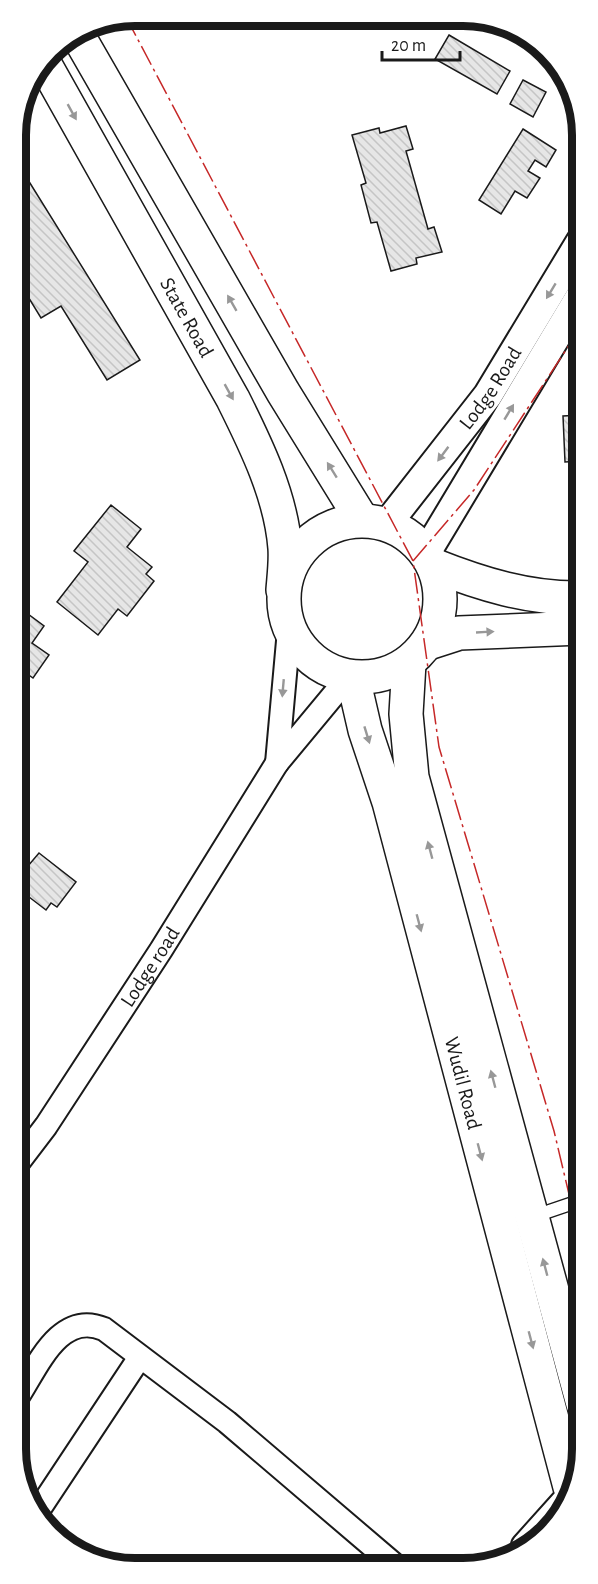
<svg xmlns="http://www.w3.org/2000/svg" width="598" height="1584" viewBox="0 0 598 1584" font-family="'Alegreya Sans',sans-serif">
	<defs>
		<pattern id="building-back-hatch" width="6" height="6" patternUnits="userSpaceOnUse" patternTransform="scale(1.5)"><rect width="6" height="6" fill="#e6e6e6"/><path d="M-1 5l2 2M0 0l6 6M5-1l2 2" fill="none" stroke="#c5c5c5"/></pattern>
	</defs>
	<rect width="100%" height="100%" fill="#fff"/>
	<!-- building -->
	<g fill="url(#building-back-hatch)" stroke="#1a1a1a" stroke-width="1.5">
		<polygon points="449,35 510,71 497,94 435,59"/>
		<polygon points="523,80 546,92 533,117 510,104"/>
		<polygon points="406,126 413,149 406,151 428,229 434,227 442,252 416,258 417,264 391,271 377,222 371,223 361,185 366,183 352,135 379,128 380,133"/>
		<polygon points="523,129 556,150 546,167 535,160 528,171 540,178 527,198 515,191 501,214 479,200"/>
		<polygon points="15,159 140,360 107,380 61,306 41,318 16,277 15,261 28,253 15,232"/>
		<polygon points="581,415 581,461 565,462 563,416"/>
		<polygon points="111,505 141,529 127,547 152,567 146,574 154,581 127,616 118,609 98,635 57,602 88,562 74,551"/>
		<polygon points="20,608 44,626 32,643 49,655 33,678 16,666 16,614"/>
		<polygon points="39,853 76,882 57,907 51,903 46,910 16,887 16,880"/>
	</g>
	<g fill="none" stroke-linecap="round" stroke-linejoin="round">
		<defs>
			<polyline id="service" points="532,1217 582,1200"/>
			<g id="minor">
				<polyline points="277,763 289,630"/>
				<path id="s1" d="M17 1164 46 1126 161 950 277 763 336 692 346 676"/>
				<path d="M17 1398C37 1368 59 1310 104 1329L227 1422 397 1567"/>
				<polyline points="38,1511 140,1357"/>
				<polyline points="523,1545 567,1496"/>
			</g>
			<g id="tertiary">
				<path id="s2" d="M387 524 488 395 581 241"/>
				<polyline points="426,553 581,295"/>
			</g>
			<g id="secondary">
				<path d="M433 565C481 584 529 599 581 598"/>
				<polyline points="428,643 459,633 581,628"/>
			</g>
			<g id="primary">
				<polyline points="76,32 283,392 362,520"/>
				<path id="s3" d="M43 61 233 399C256 445 281 496 285 548 286 562 284 577 283 590"/>
				<circle cx="362" cy="599" r="78"/>
				<polyline points="409,663 406,714 412,777 583,1404"/>
				<path id="s4" d="M353 678 365 730 389 802 570 1487"/>
			</g>
		</defs>
		<!-- service casing -->
		<use href="#service" stroke="#1a1a1a" stroke-width="15"/>
		<!-- minor casing -->
		<use href="#minor" stroke="#1a1a1a" stroke-width="26"/>
		<!-- tertiary casing -->
		<use href="#tertiary" stroke="#1a1a1a" stroke-width="32"/>
		<!-- secondary casing -->
		<use href="#secondary" stroke="#1a1a1a" stroke-width="36"/>
		<!-- primary casing -->
		<use href="#primary" stroke="#1a1a1a" stroke-width="36"/>
		<!-- service -->
		<use href="#service" stroke="#fff" stroke-width="12"/>
		<!-- minor -->
		<use href="#minor" stroke="#fff" stroke-width="22"/>
		<!-- tertiary -->
		<use href="#tertiary" stroke="#fff" stroke-width="28"/>
		<!-- secondary -->
		<use href="#secondary" stroke="#fff" stroke-width="33"/>
		<!-- primary -->
		<use href="#primary" stroke="#fff" stroke-width="33"/>
		<!-- power -->
		<g stroke="#c62828" stroke-width="1.5" stroke-dasharray="21 4.5 3 4.5" stroke-linecap="butt">
			<polyline points="126,17 413,561 439,747 554,1131 582,1249"/>
			<polyline points="413,561 474,490 581,327"/>
		</g>
	</g>
	<!-- one-way arrows -->
	<defs><path id="oneway-solid" d="M-6-.8H1V-3.2L6.5 0L1 3.2V.8H-6Z" transform="scale(1.5)"/></defs>
	<g fill="#989898">
		<use href="#oneway-solid" transform="translate(72 112) rotate(61)"/>
		<use href="#oneway-solid" transform="translate(551 291) rotate(121)"/>
		<use href="#oneway-solid" transform="translate(232 303) rotate(-120)"/>
		<use href="#oneway-solid" transform="translate(229 392) rotate(61)"/>
		<use href="#oneway-solid" transform="translate(509 412) rotate(-59)"/>
		<use href="#oneway-solid" transform="translate(443 454) rotate(127)"/>
		<use href="#oneway-solid" transform="translate(332 470) rotate(-122)"/>
		<use href="#oneway-solid" transform="translate(485 632) rotate(-3)"/>
		<use href="#oneway-solid" transform="translate(283 688) rotate(95)"/>
		<use href="#oneway-solid" transform="translate(367 735) rotate(73)"/>
		<use href="#oneway-solid" transform="translate(430 850) rotate(-105)"/>
		<use href="#oneway-solid" transform="translate(419 923) rotate(75)"/>
		<use href="#oneway-solid" transform="translate(493 1079) rotate(-105)"/>
		<use href="#oneway-solid" transform="translate(480 1152) rotate(75)"/>
		<use href="#oneway-solid" transform="translate(545 1267) rotate(-105)"/>
		<use href="#oneway-solid" transform="translate(531 1340) rotate(75)"/>
	</g>
	<g text-anchor="middle" stroke-width="4.5" stroke-linejoin="round" paint-order="stroke">
		<!-- street labels -->
		<g font-size="21" fill="#1a1a1a" stroke="#fff">
			<text dy="7" stroke="none"><textPath href="#s3" startOffset="294">State Road</textPath></text>
			<text dy="7" stroke="none"><textPath href="#s2" startOffset="171">Lodge Road</textPath></text>
			<text dy="7" stroke="none"><textPath href="#s1" startOffset="238">Lodge road</textPath></text>
			<text dy="7" stroke="none"><textPath href="#s4" startOffset="420">Wudil Road</textPath></text>
		</g>
	</g>
	<!-- crop -->
	<path d="M0 0H598V1584H0ZM135 26H463A109 109 0 0 1 572 135V1449A109 109 0 0 1 463 1558H135A109 109 0 0 1 26 1449V135A109 109 0 0 1 135 26Z" fill="#fff" fill-rule="evenodd"/>
	<path fill="none" stroke="#1a1a1a" stroke-width="8" d="M135 26H463A109 109 0 0 1 572 135V1449A109 109 0 0 1 463 1558H135A109 109 0 0 1 26 1449V135A109 109 0 0 1 135 26Z"/>
	<!-- scale -->
	<path d="M382 51v9h78v-9" fill="none" stroke="#1a1a1a" stroke-width="3"/>
	<text x="391" y="51" font-size="18" fill="#1a1a1a" stroke="#ffffff" stroke-width="4.5" paint-order="stroke">20 m</text>
</svg>
